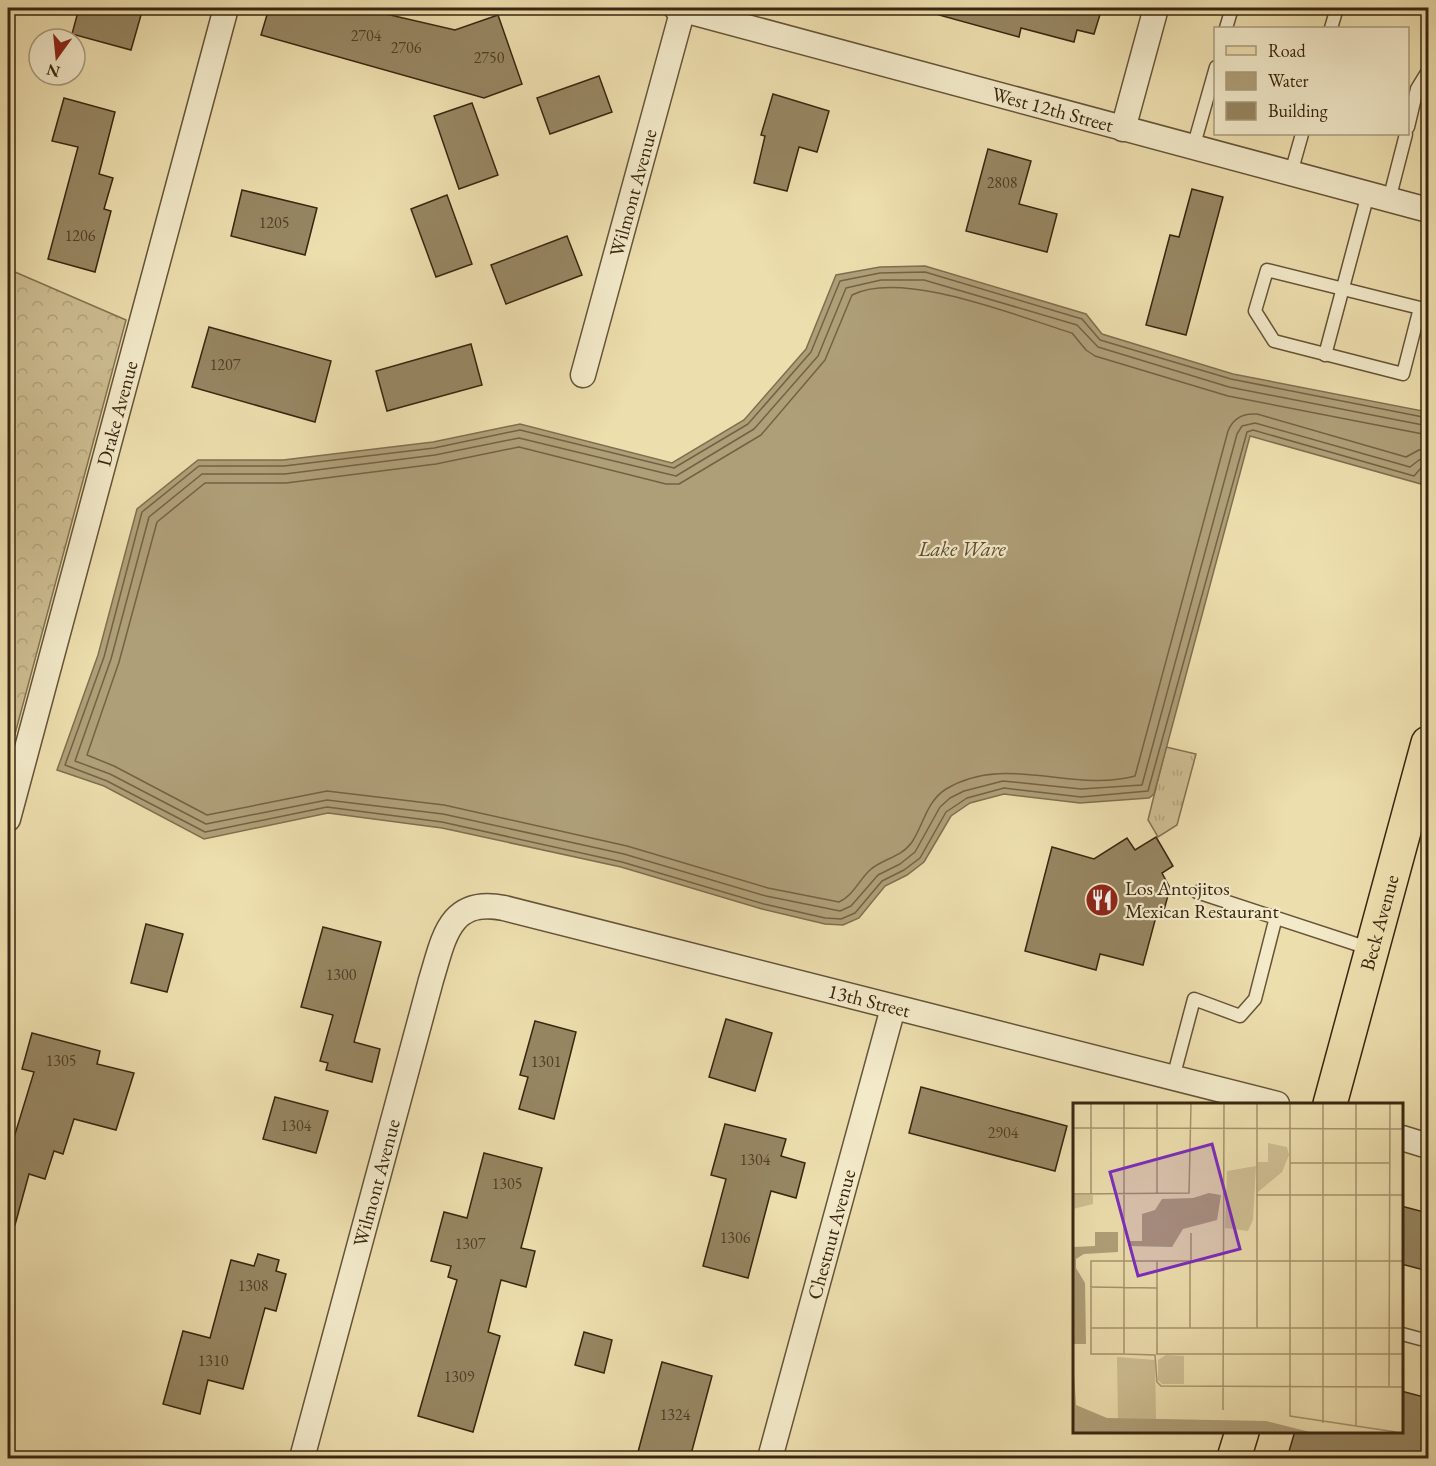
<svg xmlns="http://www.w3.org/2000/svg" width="1436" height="1466" viewBox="0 0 1436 1466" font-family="'EB Garamond',serif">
	<defs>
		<pattern id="grass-tufts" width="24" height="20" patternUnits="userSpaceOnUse" patternTransform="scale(1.5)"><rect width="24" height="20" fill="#cebf93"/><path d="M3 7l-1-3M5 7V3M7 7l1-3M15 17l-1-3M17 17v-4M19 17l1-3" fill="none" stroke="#b2a47e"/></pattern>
		<pattern id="forest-crowns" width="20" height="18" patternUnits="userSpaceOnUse" patternTransform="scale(1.5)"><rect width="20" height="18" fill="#cebf93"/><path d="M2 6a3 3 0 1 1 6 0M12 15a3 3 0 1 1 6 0" fill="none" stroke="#b2a47e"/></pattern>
	</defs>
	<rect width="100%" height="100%" fill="#eddeae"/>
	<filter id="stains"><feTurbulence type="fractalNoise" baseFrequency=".00333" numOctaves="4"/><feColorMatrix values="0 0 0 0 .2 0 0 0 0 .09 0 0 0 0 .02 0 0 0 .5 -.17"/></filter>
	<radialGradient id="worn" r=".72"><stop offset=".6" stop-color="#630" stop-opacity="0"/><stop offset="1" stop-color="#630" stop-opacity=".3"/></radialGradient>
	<!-- grass -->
	<polygon fill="url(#grass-tufts)" stroke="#837251" stroke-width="1.5" points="1166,747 1196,754 1177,825 1158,837 1148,820"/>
	<!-- forest -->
	<polygon fill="url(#forest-crowns)" stroke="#837251" stroke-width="1.5" points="8,269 126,320 8,760"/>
	<!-- water -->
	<polygon fill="#af9f78" stroke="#7f6f4e" stroke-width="1.5" points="925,266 1086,314 1102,334 1233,374 1428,412 1428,472 1425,472 1421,484 1250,436 1154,794 1149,798 1080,803 1004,794 970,803 951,816 924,862 907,875 885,886 859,918 843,925 825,924 762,909 621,867 442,828 328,813 204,839 104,786 57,770 98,655 137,509 198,460 283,460 433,442 520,424 672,463 744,420 806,349 836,275 880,267"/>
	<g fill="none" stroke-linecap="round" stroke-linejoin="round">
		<!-- shore -->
		<g stroke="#746244" stroke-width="1.5">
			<polyline points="1428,418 1231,379 1100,340 1082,319 925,272 880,273 840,281 811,352 748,424 674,468 520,430 434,448 284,466 199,466 142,512 104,657 65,765 107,781 205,832 327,807 442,822 622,862 764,904 825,918 841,919 855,913 882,881 904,870 920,858 946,812 967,798 1004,788 1081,797 1148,791 1247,432 1253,430 1414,476 1422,467 1428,466"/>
			<polyline points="1428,426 1229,387 1098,347 1077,325 924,280 881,280 846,288 818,356 754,429 676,476 519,438 435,455 285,474 202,474 149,517 111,659 75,761 110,774 206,824 327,800 443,814 624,854 766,896 840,911 851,906 878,875 900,864 915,852 940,807 950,798 964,791 1003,781 1081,789 1142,785 1237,434 1242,426 1255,423 1410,467 1419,460 1428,458"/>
			<path d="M1428 435 1228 396 1095 356 1086 350 1072 333C1019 317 902 269 852 295L825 360 761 435 679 484H666L519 447 436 464 286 483H205L157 522 119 662 87 755 114 766 207 815 327 791 444 805 627 846 768 888 839 902C853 896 859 880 870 870 882 859 902 857 912 842 924 824 926 802 946 789 1005 753 1072 793 1135 776L1228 431C1233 418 1243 413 1257 414L1406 457 1419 450 1428 449"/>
		</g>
	</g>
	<!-- building -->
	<g fill="#968662" stroke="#38260f" stroke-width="1.5">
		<polygon points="79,8 143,8 131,50 72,34"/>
		<polygon points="269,8 360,8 455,30 498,15 522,84 484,98 261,35"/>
		<polygon points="940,8 1102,8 1094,34 1077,30 1074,42 1021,28 1019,37 939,15"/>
		<polygon points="599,76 612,112 550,134 537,98"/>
		<polygon points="773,94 829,111 817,152 799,147 787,191 754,183 765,136 761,135"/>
		<polygon points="64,98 115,112 99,174 113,178 104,209 111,211 95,272 48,259 78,147 52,141"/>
		<polygon points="472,103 498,175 459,189 434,116"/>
		<polygon points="988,149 1031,161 1019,204 1057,214 1047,252 966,231"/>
		<polygon points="1192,189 1223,197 1186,335 1146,325 1170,235 1179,237"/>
		<polygon points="242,190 317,208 305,255 231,236"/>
		<polygon points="447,195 472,264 436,277 411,209"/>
		<polygon points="567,236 582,275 506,304 491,265"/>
		<polygon points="209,327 331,361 315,422 192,387"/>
		<polygon points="471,344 482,385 387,411 376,371"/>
		<polygon points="1156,837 1173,866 1162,873 1170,888 1163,914 1157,913 1143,965 1100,954 1096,970 1025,951 1052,847 1094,859 1127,838 1135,850"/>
		<polygon points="146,924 183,934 167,992 131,983"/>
		<polygon points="323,927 381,942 354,1042 380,1049 372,1082 326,1070 328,1063 320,1061 333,1015 301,1007"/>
		<polygon points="726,1019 772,1033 755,1091 709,1077"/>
		<polygon points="535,1021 576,1032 554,1119 519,1109 528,1077 520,1075"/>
		<polygon points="32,1033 100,1051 97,1064 134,1073 116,1130 74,1119 63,1154 54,1151 45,1179 29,1174 15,1225 8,1224 8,1157 34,1072 22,1069"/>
		<polygon points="921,1087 1067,1126 1055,1171 909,1133"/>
		<polygon points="275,1097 328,1111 316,1153 263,1139"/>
		<polygon points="725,1124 786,1139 781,1156 805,1163 796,1198 771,1191 748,1278 703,1266 726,1179 711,1175"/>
		<polygon points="484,1153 542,1168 521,1248 535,1251 526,1287 501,1280 488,1332 500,1336 473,1432 418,1416 457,1280 448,1277 451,1266 431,1261 444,1212 467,1218"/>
		<polygon points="1401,1206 1428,1213 1428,1271 1401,1264"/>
		<polygon points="258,1254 279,1260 276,1271 286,1274 276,1311 265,1308 243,1389 208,1380 200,1414 163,1404 183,1331 210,1338 231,1260 254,1266"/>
		<polygon points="584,1332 612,1340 604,1373 575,1365"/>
		<polygon points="662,1362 712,1376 690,1458 663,1458 638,1452"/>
		<polygon points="1401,1391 1428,1398 1428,1458 1287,1458 1295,1431 1401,1431"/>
	</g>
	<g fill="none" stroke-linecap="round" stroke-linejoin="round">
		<defs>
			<g id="lane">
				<polyline points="1226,28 1232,8"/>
				<polyline points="1331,28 1337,8"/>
				<polyline points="1408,127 1417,89 1428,71"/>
				<polyline points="1193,148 1216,67"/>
				<polyline points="1291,173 1302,134"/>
				<polyline points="1389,200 1406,134"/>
				<polygon points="1267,270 1420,308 1403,374 1274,341 1255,311"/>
				<polyline points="1325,355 1368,194"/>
				<polyline points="1197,892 1371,949"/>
				<polyline points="1173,1078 1194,999 1240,1016 1255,999 1276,917"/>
				<polyline points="1402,1334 1428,1341"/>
			</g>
			<g id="street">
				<path id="s1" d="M676 8 1428 210"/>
				<polyline points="1123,129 1156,8"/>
				<path id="s2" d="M583 375 683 9"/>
				<path id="s3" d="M8 819 226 8"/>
				<polyline points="1402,1138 1428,1146"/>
				<path id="s4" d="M302 1458 431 980C444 938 449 897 504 908L1277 1104"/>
				<path id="s5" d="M770 1458 893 1008"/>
			</g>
			<g id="primary">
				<path id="s6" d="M1330 1104 1428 743"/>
				<polyline points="1234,1458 1242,1432"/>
			</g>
		</defs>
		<!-- lane casing -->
		<use href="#lane" stroke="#655437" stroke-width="15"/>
		<!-- street casing -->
		<use href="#street" stroke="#655437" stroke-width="27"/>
		<!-- primary casing -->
		<use href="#primary" stroke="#38260f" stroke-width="36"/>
		<!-- lane -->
		<use href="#lane" stroke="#f3eaca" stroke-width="12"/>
		<!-- street -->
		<use href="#street" stroke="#f3eaca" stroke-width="24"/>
		<!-- primary -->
		<use href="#primary" stroke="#eddeae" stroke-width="33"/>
	</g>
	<!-- icons -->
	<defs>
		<symbol id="restaurant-disc" viewBox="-11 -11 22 22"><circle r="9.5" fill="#8f2418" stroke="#f3eaca"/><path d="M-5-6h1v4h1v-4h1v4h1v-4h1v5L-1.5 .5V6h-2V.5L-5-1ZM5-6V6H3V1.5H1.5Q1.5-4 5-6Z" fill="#fff"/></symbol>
	</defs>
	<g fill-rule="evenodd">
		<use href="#restaurant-disc" x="1083" y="881" width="38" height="38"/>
	</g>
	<g text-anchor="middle" stroke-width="4.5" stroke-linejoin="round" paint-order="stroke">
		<!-- number labels -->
		<g font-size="16" fill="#503e24">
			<text x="366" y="41">2704</text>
			<text x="406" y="53">2706</text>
			<text x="489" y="63">2750</text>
			<text x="1002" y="188">2808</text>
			<text x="274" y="228">1205</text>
			<text x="80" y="241">1206</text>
			<text x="225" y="370">1207</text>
			<text x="341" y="980">1300</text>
			<text x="61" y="1066">1305</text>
			<text x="546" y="1067">1301</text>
			<text x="296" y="1131">1304</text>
			<text x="1003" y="1138">2904</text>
			<text x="755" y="1165">1304</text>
			<text x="507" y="1189">1305</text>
			<text x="735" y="1243">1306</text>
			<text x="470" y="1249">1307</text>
			<text x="253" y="1291">1308</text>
			<text x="213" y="1366">1310</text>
			<text x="459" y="1382">1309</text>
			<text x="675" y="1420">1324</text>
		</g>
		<!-- street labels -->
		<g font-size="20" fill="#38260f" stroke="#f3eaca">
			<text dy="7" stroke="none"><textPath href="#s1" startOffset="390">West 12th Street</textPath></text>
			<text dy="7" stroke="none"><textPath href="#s2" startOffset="189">Wilmont Avenue</textPath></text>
			<text dy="7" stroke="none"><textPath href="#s3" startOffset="420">Drake Avenue</textPath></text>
			<text dy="7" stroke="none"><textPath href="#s6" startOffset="188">Beck Avenue</textPath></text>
			<text dy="7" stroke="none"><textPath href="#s4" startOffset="990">13th Street</textPath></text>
			<text dy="7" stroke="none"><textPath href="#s4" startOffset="285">Wilmont Avenue</textPath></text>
			<text dy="7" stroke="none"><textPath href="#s5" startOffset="232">Chestnut Avenue</textPath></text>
		</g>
		<!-- poi labels -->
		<g font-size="20" fill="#38260f" stroke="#f3eaca" text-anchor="start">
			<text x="1125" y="895">Los Antojitos<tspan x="1125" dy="23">Mexican Restaurant</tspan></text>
		</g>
		<!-- water labels -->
		<g font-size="21" font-style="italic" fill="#5c4a2e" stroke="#f3eaca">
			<text x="962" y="556">Lake Ware</text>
		</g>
	</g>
	<!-- overview -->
	<g transform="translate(1073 1103)">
		<rect width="330" height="330" fill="#eddeae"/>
		<path d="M93 252 111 253V281H89L85 277V257ZM44 254 82 257 83 316H45Z" fill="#cebf93"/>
		<path d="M195 40 214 44 216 52 209 69 185 89V59H195ZM183 63 180 117 175 128 152 125 154 68ZM0 92H20V101L0 106Z" fill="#cebf93"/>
		<path d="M136 90 148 92 144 117 110 126 99 144 55 143 56 138H69V111L82 107 89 96 120 95ZM22 129H45V149L11 151 3 156V165L12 180 13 241H0V144L22 143ZM0 254 3 302 34 315 193 318 237 329H0Z" fill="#af9f78"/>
		<path fill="none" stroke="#a5946e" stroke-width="1.5" d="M51 1V251L82 252 84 279 88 283 330 284M217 1V313L323 329M250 1V320M0 25 330 26M217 60H316M0 91 116 90 118 1M18 91V1M84 91V1M183 92H330M118 158V130M17 184 84 185M18 225H51M51 225H330M117 225V158M184 225V1M51 251H18V158H330M83 251H330M84 251V158M316 283 317 1M150 307 151 1M283 323V1"/>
		<path fill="#7b2cbf" fill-opacity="0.15" stroke="#7b2cbf" stroke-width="3" d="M139 41 167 146 65 173 37 69Z"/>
		<rect width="330" height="330" fill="none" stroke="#38260f" stroke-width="3"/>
	</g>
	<!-- margin -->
	<rect width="1436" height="1466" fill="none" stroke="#eddeae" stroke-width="30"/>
	<rect x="9" y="9" width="1418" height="1448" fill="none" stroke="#38260f" stroke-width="3"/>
	<rect x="15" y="15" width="1406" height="1436" fill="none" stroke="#38260f" stroke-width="1.5"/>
	<!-- legend -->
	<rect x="1214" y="27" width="195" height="108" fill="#f3eaca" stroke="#a89c7f" stroke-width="1.5"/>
	<rect x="1226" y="46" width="30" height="9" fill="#eddeae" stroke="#a89c7f" stroke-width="1.5"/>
	<text x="1268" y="57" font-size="18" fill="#38260f">Road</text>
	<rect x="1226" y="72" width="30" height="18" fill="#af9f78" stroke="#a89c7f" stroke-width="1.5"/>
	<text x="1268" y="87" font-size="18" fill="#38260f">Water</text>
	<rect x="1226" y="102" width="30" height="18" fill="#968662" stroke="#a89c7f" stroke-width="1.5"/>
	<text x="1268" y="117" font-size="18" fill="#38260f">Building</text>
	<!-- north arrow -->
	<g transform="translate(57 57) rotate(195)"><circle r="28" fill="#f3eaca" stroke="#a89c7f" stroke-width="1.5"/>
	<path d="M0-4.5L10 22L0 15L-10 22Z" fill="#8f2418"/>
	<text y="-9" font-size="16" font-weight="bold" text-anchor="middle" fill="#38260f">N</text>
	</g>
	<rect width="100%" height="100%" filter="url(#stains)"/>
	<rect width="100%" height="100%" fill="url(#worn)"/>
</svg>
